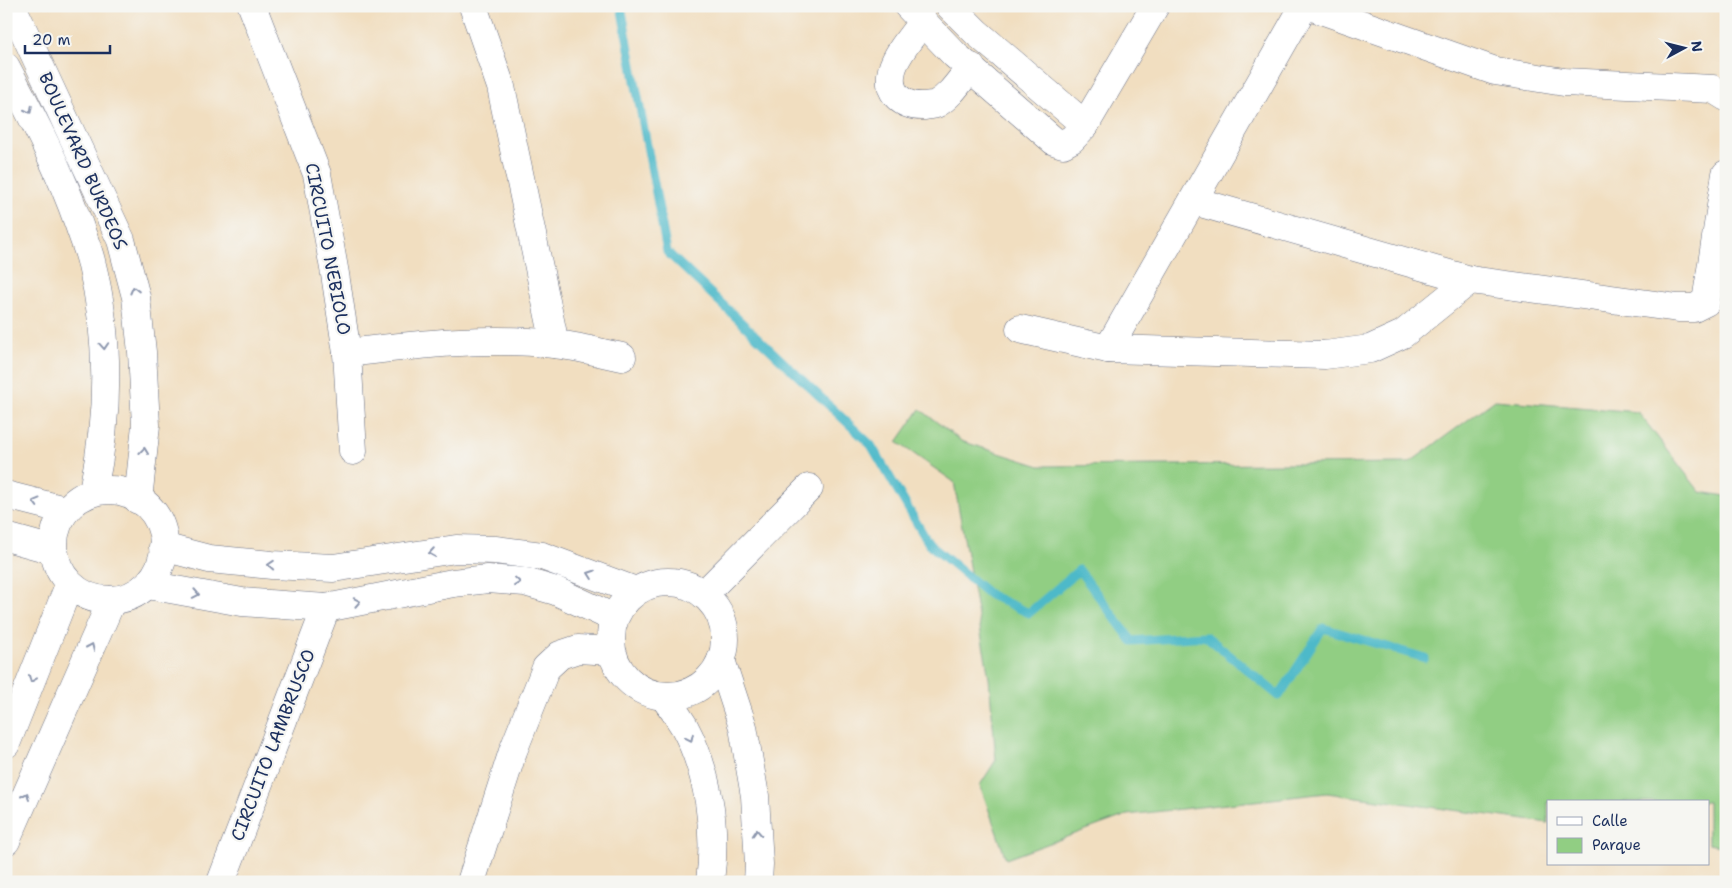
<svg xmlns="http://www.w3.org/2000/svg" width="1732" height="888" viewBox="0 0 1732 888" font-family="'Shantell Sans',sans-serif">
	<rect width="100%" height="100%" fill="#f6f6f2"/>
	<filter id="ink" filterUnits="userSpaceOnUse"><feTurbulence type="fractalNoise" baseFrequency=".02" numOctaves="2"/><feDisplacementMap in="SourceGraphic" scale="10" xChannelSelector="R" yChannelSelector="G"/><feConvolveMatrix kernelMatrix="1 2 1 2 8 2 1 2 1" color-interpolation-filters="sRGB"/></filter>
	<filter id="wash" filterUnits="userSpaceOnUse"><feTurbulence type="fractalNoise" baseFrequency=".0096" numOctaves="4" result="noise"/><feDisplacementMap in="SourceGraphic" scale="20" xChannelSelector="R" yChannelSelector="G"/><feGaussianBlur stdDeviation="1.12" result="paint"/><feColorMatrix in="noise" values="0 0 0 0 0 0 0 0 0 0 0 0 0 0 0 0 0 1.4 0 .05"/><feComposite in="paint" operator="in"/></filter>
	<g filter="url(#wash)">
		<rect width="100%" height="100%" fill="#f1dec0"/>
		<!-- green -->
		<polygon fill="#91ce83" stroke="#567e70" points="1495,400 1638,412 1700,492 1726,496 1726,847 1708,844 1708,802 1548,802 1548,823 1327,793 1127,815 1006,859 980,785 996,760 989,678 954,482 897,442 920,409 961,441 1040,466 1409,463"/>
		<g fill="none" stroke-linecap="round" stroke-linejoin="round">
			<!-- stream -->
			<polyline stroke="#4db9c9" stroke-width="9" points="621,6 667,252 871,445 929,544 990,595 1029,613 1079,570 1132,641 1206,636 1279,696 1323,628 1425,658"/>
		</g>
	</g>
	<g filter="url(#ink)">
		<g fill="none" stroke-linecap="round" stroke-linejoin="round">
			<defs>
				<g id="minor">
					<polyline points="12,6 121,240 136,297 142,352 146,425 138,500"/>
					<polyline points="252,6 317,174 335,274 347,353 353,451"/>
					<polyline points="473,6 501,87 555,344"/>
					<polyline points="908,6 955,55 1054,141 1063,144 1072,139 1085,125 1155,6"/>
					<polyline points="950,6 976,32 1085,125"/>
					<polyline points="1310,6 1495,71 1564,82 1713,89 1726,97"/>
					<path d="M923 21C913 35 896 54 892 70 886 94 903 107 925 106 929 105 933 105 936 104 951 96 960 80 971 67"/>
					<path d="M6 67C33 118 60 170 79 225 83 237 88 249 91 261 110 336 109 415 93 491"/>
					<polyline points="1194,201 1470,280 1678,308 1694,308 1706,302 1726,174"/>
					<polyline points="1020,329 1108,349 1325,355 1370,349 1403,334 1470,280"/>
					<polyline points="1108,349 1304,6"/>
					<path d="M347 353C415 345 486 336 554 344 577 346 600 353 622 357"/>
					<circle cx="109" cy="545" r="55"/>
					<polyline points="6,495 65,510"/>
					<polyline points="6,537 53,550"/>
					<polyline points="163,547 209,559 272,565 333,568 456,549 495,550 542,556 636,591"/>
					<circle cx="668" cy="639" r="57"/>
					<polyline points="148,585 242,602 326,608 453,583 488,579 525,582 556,591 614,618"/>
					<polyline points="704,594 809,488"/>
					<polyline points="721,660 743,727 755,796 759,864 758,882"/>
					<path d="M664 697C671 706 678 716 684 726 709 773 717 829 710 882"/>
					<polyline points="6,744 69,585"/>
					<polyline points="6,841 112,600"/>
					<polyline points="221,882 326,608"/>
					<polyline points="471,882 513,751 546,668 560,655 578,649 611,651"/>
				</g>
			</defs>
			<!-- minor casing -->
			<use href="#minor" stroke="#666c80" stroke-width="29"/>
			<!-- minor -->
			<use href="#minor" stroke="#fff" stroke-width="28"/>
		</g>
		<!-- one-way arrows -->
		<defs><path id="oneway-chevron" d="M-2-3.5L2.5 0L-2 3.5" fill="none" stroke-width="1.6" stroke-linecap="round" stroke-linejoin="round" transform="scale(1.25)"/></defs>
		<g stroke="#8d97ae">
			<use href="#oneway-chevron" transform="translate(29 110) rotate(63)"/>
			<use href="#oneway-chevron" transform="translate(134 290) rotate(-104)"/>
			<use href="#oneway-chevron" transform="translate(104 346) rotate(86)"/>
			<use href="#oneway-chevron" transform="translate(144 451) rotate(-84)"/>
			<use href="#oneway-chevron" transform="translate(36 502) rotate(-165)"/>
			<use href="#oneway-chevron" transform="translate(432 553) rotate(171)"/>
			<use href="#oneway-chevron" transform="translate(271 565) rotate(-176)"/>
			<use href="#oneway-chevron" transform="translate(591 574) rotate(-160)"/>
			<use href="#oneway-chevron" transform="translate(517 582) rotate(6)"/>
			<use href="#oneway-chevron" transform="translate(196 594) rotate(11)"/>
			<use href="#oneway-chevron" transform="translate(357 602) rotate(-11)"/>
			<use href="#oneway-chevron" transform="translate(91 647) rotate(-66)"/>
			<use href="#oneway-chevron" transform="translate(32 679) rotate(112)"/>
			<use href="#oneway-chevron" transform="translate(690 738) rotate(65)"/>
			<use href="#oneway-chevron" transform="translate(26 796) rotate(-66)"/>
			<use href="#oneway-chevron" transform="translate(757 833) rotate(-93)"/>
		</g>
	</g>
	<g text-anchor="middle" stroke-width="4.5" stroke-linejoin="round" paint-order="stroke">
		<!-- street labels -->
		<g font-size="18" fill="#1b2f5e" stroke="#f6f6f2">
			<text transform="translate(83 161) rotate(66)" y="6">BOULEVARD BURDEOS</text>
			<text transform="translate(328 249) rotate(79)" y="6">CIRCUITO NEBIOLO</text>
			<text transform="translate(273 745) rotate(-69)" y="6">CIRCUITO LAMBRUSCO</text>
		</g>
	</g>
	<!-- margin -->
	<rect width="1732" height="888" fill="none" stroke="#f6f6f2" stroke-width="25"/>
	<!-- legend -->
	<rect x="1547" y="800" width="162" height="65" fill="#f6f6f2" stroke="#9ea6b7"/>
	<rect x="1557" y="817" width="25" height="8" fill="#ffffff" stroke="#9ea6b7"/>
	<text x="1592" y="826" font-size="15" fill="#1b2f5e">Calle</text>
	<rect x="1557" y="838" width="25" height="15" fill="#91ce83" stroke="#9ea6b7"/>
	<text x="1592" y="850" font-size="15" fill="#1b2f5e">Parque</text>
	<!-- north arrow -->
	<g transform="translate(1684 48) rotate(83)" stroke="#f6f6f2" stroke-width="4" paint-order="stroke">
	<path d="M0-4L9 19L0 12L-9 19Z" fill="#1b2f5e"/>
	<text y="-8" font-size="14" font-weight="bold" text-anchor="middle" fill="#1b2f5e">N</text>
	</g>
	<!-- scale -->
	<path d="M25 45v8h85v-8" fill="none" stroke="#1b2f5e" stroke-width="2.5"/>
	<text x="32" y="45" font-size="15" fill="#1b2f5e" stroke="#f6f6f2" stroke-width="4" paint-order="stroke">20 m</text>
</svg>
